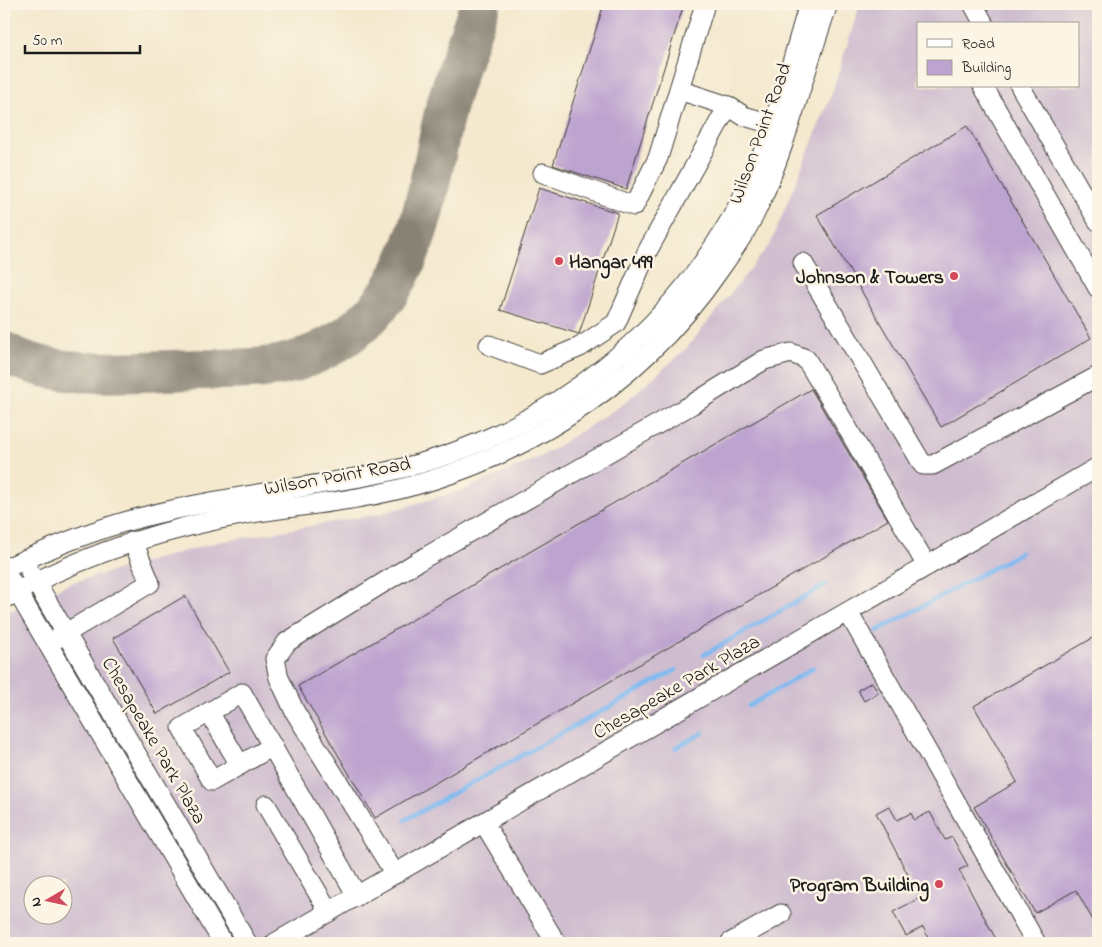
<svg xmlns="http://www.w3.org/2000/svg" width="1102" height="947" viewBox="0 0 1102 947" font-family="'Indie Flower',sans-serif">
	<rect width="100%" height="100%" fill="#fcf5e5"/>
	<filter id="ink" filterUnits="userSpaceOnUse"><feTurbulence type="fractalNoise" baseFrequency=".02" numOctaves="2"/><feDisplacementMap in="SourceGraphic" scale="10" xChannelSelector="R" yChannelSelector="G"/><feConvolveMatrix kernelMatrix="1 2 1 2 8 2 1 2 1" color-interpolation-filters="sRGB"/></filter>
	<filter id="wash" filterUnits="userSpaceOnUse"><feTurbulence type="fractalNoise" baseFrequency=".0096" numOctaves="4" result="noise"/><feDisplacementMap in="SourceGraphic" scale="20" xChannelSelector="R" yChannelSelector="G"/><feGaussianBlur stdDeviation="1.12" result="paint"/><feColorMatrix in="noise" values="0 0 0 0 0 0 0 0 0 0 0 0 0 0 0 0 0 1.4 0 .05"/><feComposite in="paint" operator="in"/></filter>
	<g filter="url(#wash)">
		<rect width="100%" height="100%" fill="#f4e8cd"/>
		<!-- industrial -->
		<path fill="#cfbdcf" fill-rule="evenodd" d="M860 4H1098V943H4V614L70 583 218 542 379 514 464 490 542 456 622 405 686 349 771 243 832 93ZM918 24H1078V86H918ZM32 884H62V914H32Z"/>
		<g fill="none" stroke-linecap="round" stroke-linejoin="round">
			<!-- stream -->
			<g stroke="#7ebaf1" stroke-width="4.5">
				<polyline points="877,631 1020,553"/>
				<polyline points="704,655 825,585"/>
				<polyline points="749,706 813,668"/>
				<polyline points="675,748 703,733"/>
				<polyline points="405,820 676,670"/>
			</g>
			<!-- taxiway -->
			<path stroke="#888274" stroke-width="41" d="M4 352C57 381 124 371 182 370 221 368 265 373 302 359 415 317 421 217 444 115 453 78 468 41 480 4"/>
		</g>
		<g id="blocks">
			<!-- building -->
			<g fill="#bda3cf">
				<polygon points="604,4 684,4 626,189 553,165"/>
				<polygon points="967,126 1091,338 941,427 817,215"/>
				<polygon points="539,188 618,213 579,334 500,310"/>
				<polygon points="811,389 888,520 375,818 298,686"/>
				<polygon points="185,596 229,672 157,714 113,638"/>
				<polygon points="1098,635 1098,929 1076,890 1035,913 974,807 1017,782 974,706"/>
				<polygon points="872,682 878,693 864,701 858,690"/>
				<polygon points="889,806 897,820 911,813 914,820 930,812 945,840 952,837 968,866 959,870 998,943 931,943 923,927 906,936 893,912 920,898 876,813"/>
			</g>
		</g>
	</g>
	<g filter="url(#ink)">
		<use href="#blocks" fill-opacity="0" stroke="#3c3b37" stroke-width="1"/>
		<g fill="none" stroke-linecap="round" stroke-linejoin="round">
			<defs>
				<g id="minor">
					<polyline points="973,4 984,24"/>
					<polyline points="983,86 1098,288"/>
					<polyline points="1020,86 1098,221"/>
					<polyline points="679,90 728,106 744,116 785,128"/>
					<polyline points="543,173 634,206 658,158 705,4"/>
					<polyline points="803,263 923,465 933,465 1098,376"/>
					<polyline points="489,345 540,364 580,347 616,323 648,250 728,106"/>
					<path d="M4 569C48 549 92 530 139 518 215 498 293 490 371 475 544 443 691 324 759 162 780 111 793 57 809 4"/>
					<polyline points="30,572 247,943"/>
					<polyline points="11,581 223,943"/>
					<path d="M4 599C71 560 145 535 220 519 265 509 312 506 357 498 504 473 636 392 720 269 734 249 748 229 758 207 788 142 804 72 828 4"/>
					<polyline points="848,612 1036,943"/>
					<polyline points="56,639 150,583 133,541"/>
					<polyline points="209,712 240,765"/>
					<polyline points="273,746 212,781 182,728 242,693 357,896"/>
					<polyline points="266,805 329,912"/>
					<polyline points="484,823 556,943"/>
					<polyline points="395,874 295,712 279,678 275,659 287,642 417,562 691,405 764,360 791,353 806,359 841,417 927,566"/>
					<polyline points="275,943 1098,467"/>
					<polyline points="730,943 781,914"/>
				</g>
			</defs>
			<!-- minor casing -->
			<use href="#minor" stroke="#3c3b37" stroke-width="21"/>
			<!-- minor -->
			<use href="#minor" stroke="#fff" stroke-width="19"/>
		</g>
	</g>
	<!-- markers -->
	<g fill="#d1495b" stroke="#fcf5e5" stroke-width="2">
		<circle cx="559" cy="261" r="5"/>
		<circle cx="954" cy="276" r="5"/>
		<circle cx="939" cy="884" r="5"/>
	</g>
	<g text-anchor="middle" stroke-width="5" stroke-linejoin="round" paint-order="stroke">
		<!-- street labels -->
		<g font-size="20" fill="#1c1c1c" stroke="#fcf5e5">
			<text transform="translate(759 133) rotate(-70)" y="7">Wilson Point Road</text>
			<text transform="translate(337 475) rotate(-10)" y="7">Wilson Point Road</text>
			<text transform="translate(676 686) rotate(-30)" y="7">Chesapeake Park Plaza</text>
			<text transform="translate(155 740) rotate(60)" y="7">Chesapeake Park Plaza</text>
		</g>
		<!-- poi labels -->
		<g font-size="20" font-weight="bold" fill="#1c1c1c" stroke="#fcf5e5" text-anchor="end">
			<text x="569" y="268" text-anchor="start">Hangar 499</text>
			<text x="944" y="283">Johnson &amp; Towers</text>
			<text x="929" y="891">Program Building</text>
		</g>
	</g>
	<!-- margin -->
	<rect width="1102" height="947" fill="none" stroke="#fcf5e5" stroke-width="20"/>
	<!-- legend -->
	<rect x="917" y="22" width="162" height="65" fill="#fcf5e5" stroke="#a29e95"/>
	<rect x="927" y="39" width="25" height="8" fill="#ffffff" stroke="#a29e95"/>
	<text x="962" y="48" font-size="15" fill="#1c1c1c">Road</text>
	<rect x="927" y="60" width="25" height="15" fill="#bda3cf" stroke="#a29e95"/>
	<text x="962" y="72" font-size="15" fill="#1c1c1c">Building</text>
	<!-- north arrow -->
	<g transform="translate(48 900) rotate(261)"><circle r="24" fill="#fcf5e5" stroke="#a29e95"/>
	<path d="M0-4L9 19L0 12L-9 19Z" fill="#d1495b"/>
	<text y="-8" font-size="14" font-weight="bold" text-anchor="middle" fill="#1c1c1c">N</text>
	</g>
	<!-- scale -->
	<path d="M25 45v8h115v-8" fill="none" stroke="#1c1c1c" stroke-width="2.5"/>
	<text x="32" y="45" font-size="15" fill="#1c1c1c" stroke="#fcf5e5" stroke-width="4" paint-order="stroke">50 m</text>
</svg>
